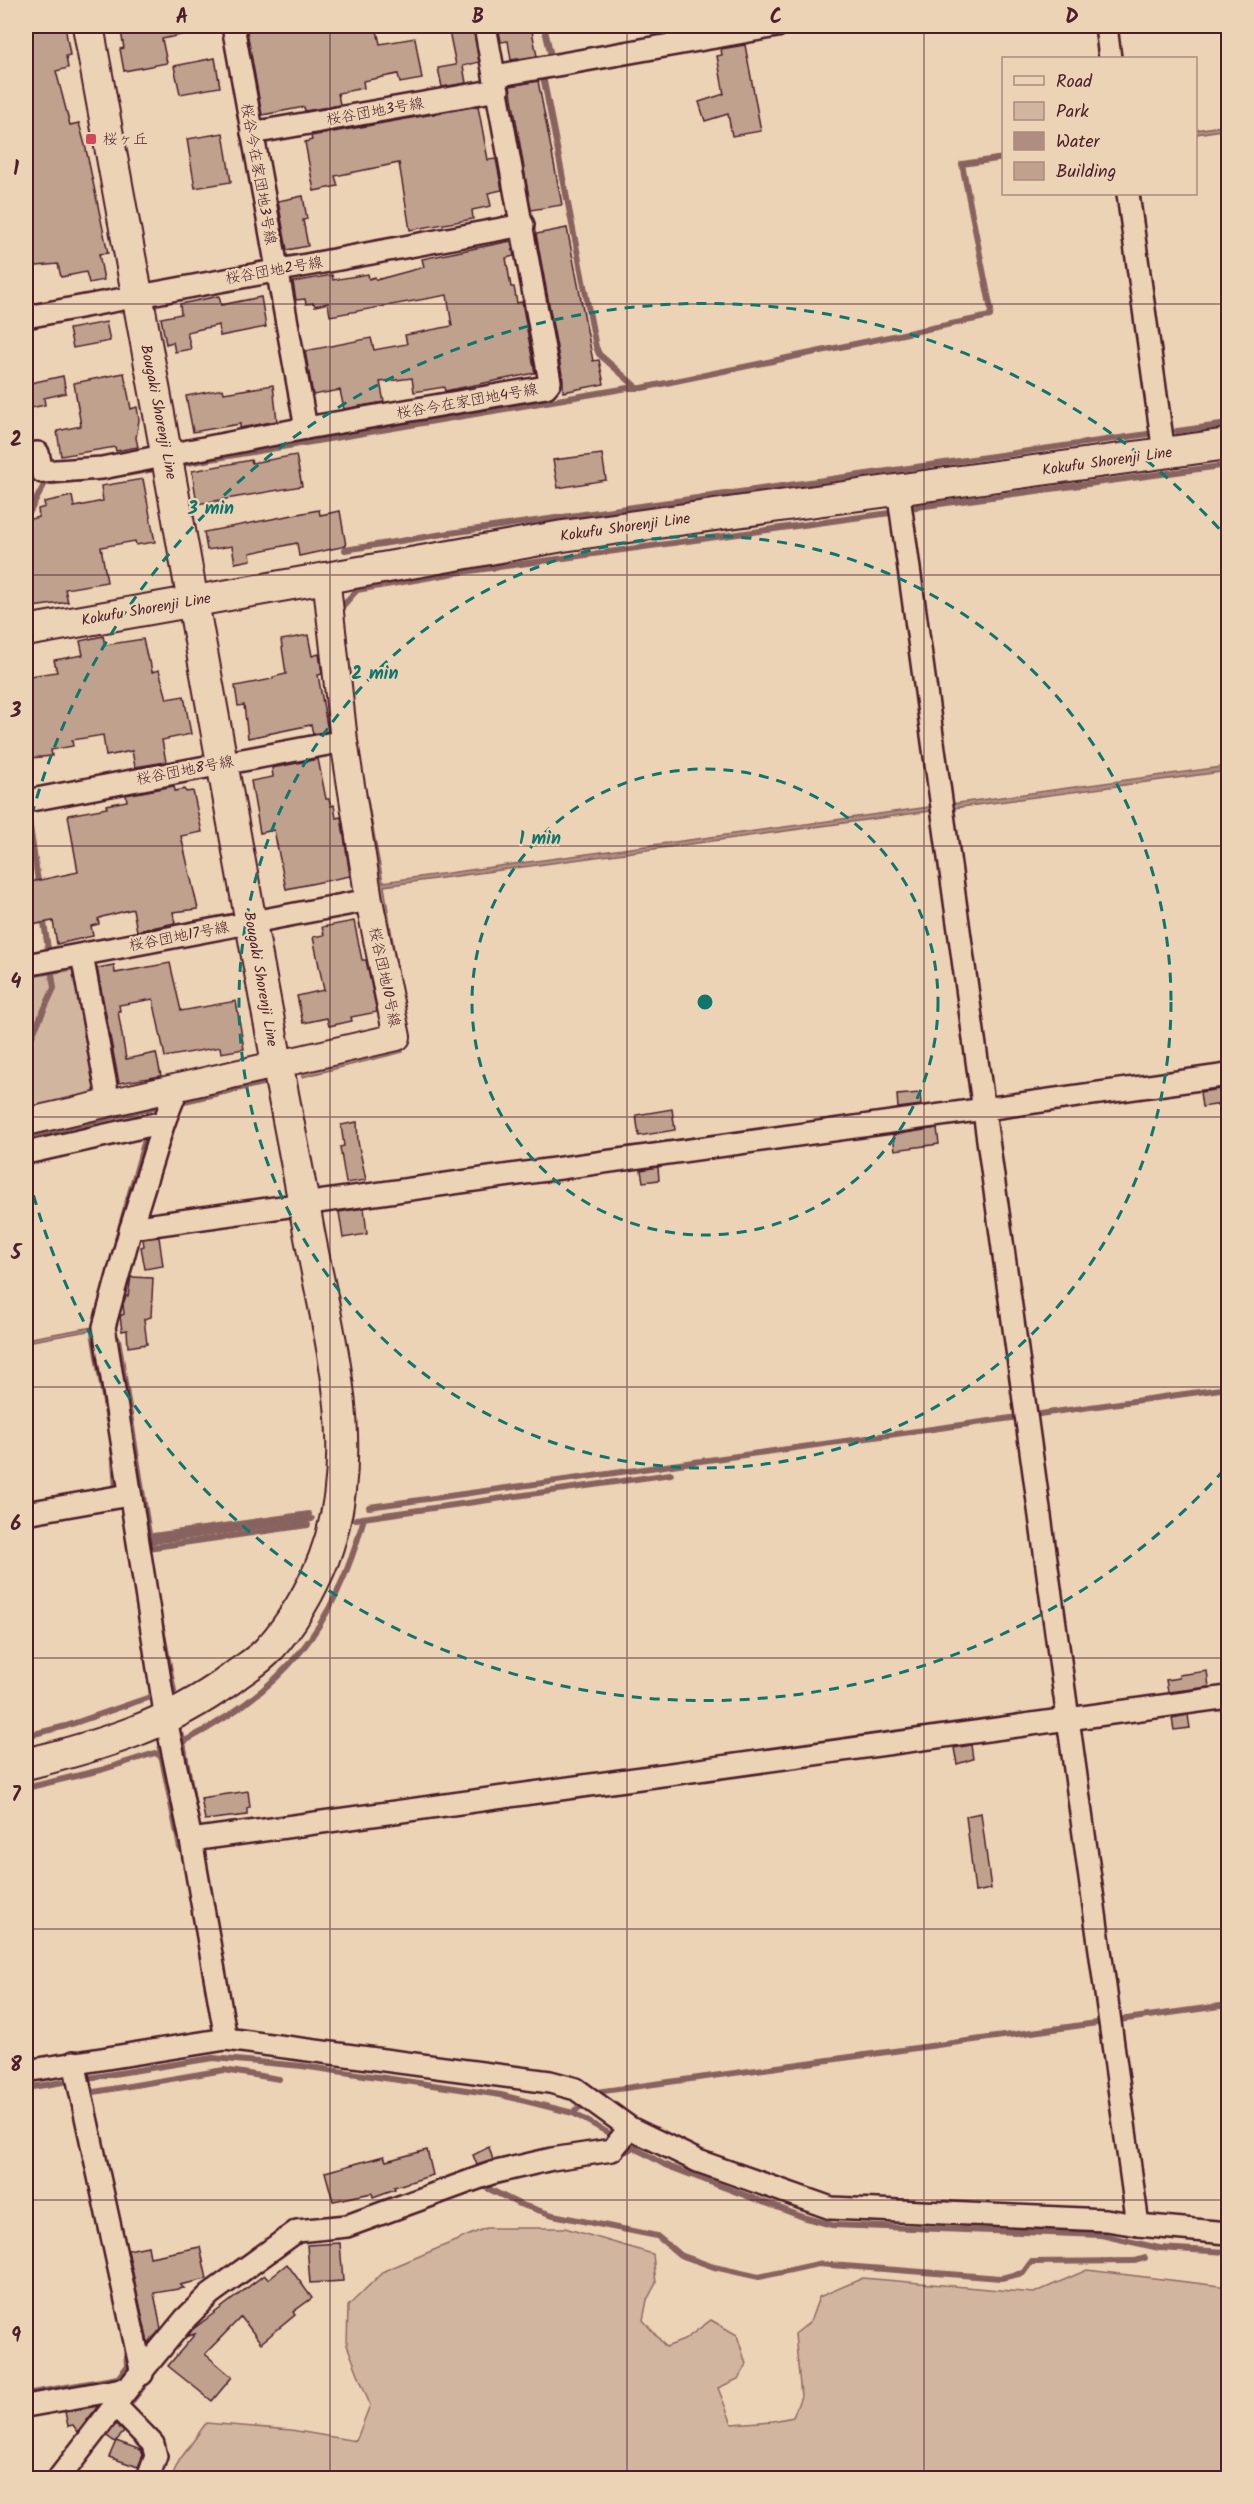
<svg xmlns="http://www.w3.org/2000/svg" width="1254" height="2504" viewBox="0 0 1254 2504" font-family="Kalam,'Klee One',sans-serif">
	<rect width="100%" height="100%" fill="#edd3b5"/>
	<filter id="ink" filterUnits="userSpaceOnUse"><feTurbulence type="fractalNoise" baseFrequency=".0167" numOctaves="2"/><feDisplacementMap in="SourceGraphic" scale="12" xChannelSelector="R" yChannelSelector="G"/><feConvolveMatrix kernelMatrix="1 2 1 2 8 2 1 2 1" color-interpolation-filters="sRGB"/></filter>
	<g filter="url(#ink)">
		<!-- green -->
		<g fill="#d2b59f" stroke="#8e6a65" stroke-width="1.5">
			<polygon points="78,969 101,1095 26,1113 26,978"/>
			<polygon points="486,2228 565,2228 653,2254 656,2283 647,2300 643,2320 666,2347 684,2340 711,2320 737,2335 746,2364 738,2379 718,2388 732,2424 773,2421 793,2417 801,2396 795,2334 810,2322 819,2297 863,2278 1034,2293 1087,2270 1228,2287 1228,2478 171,2478 179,2461 206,2423 291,2430 356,2441 370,2405 347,2345 348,2306 384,2271"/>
		</g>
		<!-- water -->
		<g fill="#af8e81" stroke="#87625f" stroke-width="1.5">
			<polygon points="1228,125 1228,129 1196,134 1196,130"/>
			<polygon points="355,731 383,882 1228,766 1228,771 954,808 948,811 931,811 384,886 405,1018 401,1019 352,734"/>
			<polygon points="401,1044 403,1052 302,1077 300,1069"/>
			<polygon points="93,1327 93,1330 26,1342 26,1339"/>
		</g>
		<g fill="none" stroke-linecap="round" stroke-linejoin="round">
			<!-- stream -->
			<g stroke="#87625f" stroke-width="6">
				<polyline points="544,26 552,60"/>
				<polyline points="546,73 543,76 596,347 599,354 634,385"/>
				<polyline points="1177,431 1228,424"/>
				<polyline points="176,465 628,388 642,388 990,316 991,310 962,164 1004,158"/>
				<polyline points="126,474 160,468"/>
				<polyline points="910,508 1228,465"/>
				<polyline points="26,519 45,483 107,477"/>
				<polyline points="345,550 443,534 1148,434"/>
				<polyline points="342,612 341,608 357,590 455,573 890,513"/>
				<polyline points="27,806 39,888"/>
				<polyline points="26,1049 54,988 43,916"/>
				<polyline points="176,1103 271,1081"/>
				<polyline points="26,1137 166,1104"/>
				<polyline points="117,1239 146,1136"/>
				<polyline points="96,1322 93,1332 108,1421"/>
				<polyline points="118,1339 149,1534 146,1543"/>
				<polyline points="112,1489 116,1488 113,1449"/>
				<polyline points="369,1507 1228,1388"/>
				<polyline points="356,1519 671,1474"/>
				<polyline points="153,1536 309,1514"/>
				<polyline points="146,1542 312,1519"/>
				<polyline points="148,1548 308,1525"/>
				<polyline points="160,1618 174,1691"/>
				<polyline points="26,1736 66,1726 150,1697"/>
				<polyline points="182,1736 194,1805"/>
				<path d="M185 1741C286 1688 334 1628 364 1518"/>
				<polyline points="160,1749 180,1848"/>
				<polyline points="26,1788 101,1770 155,1753 162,1757"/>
				<polyline points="26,2088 213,2058 302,2066 501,2095 573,2113 665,2165 803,2217 832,2225 1101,2235 1159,2248 1228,2252"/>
				<polyline points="94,2092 224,2070 279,2079"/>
				<polyline points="573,2113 596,2092 1228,2005"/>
				<polyline points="615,2156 633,2148"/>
				<polyline points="485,2187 519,2204 553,2215 657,2236 680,2255 714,2267 759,2277 818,2264 1001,2278 1023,2273 1031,2262 1135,2261 1145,2258"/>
				<polyline points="26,2394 118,2378 127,2367 126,2348"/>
				<polyline points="126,2409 151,2377"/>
			</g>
		</g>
		<!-- building -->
		<g fill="#bfa18e" stroke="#4a1f2b" stroke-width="1.5">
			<polygon points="26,26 65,26 70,55 66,56 68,68 56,71 70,125 79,123 86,149 108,253 99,254 104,280 89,283 86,272 61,277 58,264 26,267 26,243 29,242 26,226"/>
			<polygon points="120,26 189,26 190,33 162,39 167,63 124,71 120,49 124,48"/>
			<polygon points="246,26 376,26 380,44 415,38 422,79 400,83 398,74 363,81 364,88 338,93 340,105 305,111 304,107 262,115"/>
			<polygon points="448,26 473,26 479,62 463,66 466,83 442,87 438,68 456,65"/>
			<polygon points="498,26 531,26 537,56 511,60 508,41 501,42"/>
			<polygon points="745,45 761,131 732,136 728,114 705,121 699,102 724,94 717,56 722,55 721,49"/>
			<polygon points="215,58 220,87 180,94 174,66"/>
			<polygon points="538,81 562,205 531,210 510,86"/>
			<polygon points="478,106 488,160 496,159 502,190 488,193 491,206 472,210 473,219 410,230 399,163 335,176 338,186 314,191 305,142 312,140 311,136"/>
			<polygon points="223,133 231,182 195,188 187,139"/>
			<polygon points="303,196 307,219 303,220 308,246 287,250 278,201"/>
			<polygon points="567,228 593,361 599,360 604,384 563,392 563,380 536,234"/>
			<polygon points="511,241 514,256 506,258 511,287 514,287 517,303 522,302 535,373 445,391 444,387 414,392 412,378 380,382 384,402 344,409 340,390 313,395 305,351 371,338 374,350 407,344 405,335 452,326 447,295 330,316 328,303 315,306 314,303 306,304 305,299 296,300 293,282 332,275 333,280 368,274 369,279 375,277 376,280 424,267 422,259"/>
			<polygon points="219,296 221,305 261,297 266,327 220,336 219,325 187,332 191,349 175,352 173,342 166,344 161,318 181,314 180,304"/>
			<polygon points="106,322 110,341 73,348 69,329"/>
			<polygon points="124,373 131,409 137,407 139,420 136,438 138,447 116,451 115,447 61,456 57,431 81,426 74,383"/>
			<polygon points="63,376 66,393 44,398 45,405 26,409 26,384"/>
			<polygon points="273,385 277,421 240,428 240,424 193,432 186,396 223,389 224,393"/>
			<polygon points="602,454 606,480 558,488 553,460"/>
			<polygon points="296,455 302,486 197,504 192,471 251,460 252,463"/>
			<polygon points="143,479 155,542 136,545 135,541 101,547 107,582 65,589 68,602 33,607 30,591 26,592 26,520 39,517 38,509 45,507 44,502 72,496 74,507 103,501 101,486"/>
			<polygon points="319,510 320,515 340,511 346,546 299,556 297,543 250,553 251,560 235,563 232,546 207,550 204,532"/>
			<polygon points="308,635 312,656 319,654 322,674 318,675 328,731 313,734 311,725 248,738 244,705 238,706 235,686 273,679 273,677 286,674 281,640"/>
			<polygon points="103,636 105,645 143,639 148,661 150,661 152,672 159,670 167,699 184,696 191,734 162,740 166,762 135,767 132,751 106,756 103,735 72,740 73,746 51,750 52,756 30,758 26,734 26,680 30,679 29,676 57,672 54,660 83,655 80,641"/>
			<polygon points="318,759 326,799 329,799 331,806 334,805 336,818 341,817 350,876 286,889 274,830 260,833 251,781 273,777 272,768"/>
			<polygon points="174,786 175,791 185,789 186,792 193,791 202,832 181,836 198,909 173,912 175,923 137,931 133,909 102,917 98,919 99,924 91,926 93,936 57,944 53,921 26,926 26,883 78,872 68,815 107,808 106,805 127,801 126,795"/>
			<polygon points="354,921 362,960 366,960 377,1012 351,1017 352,1021 329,1026 327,1018 303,1023 297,996 324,990 313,937 324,935 322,927"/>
			<polygon points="170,963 181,1011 236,1001 244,1049 221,1053 220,1047 165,1057 153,999 119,1005 120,1011 118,1011 126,1059 156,1053 161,1076 119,1083 97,968 114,965 115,973"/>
			<polygon points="1228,1088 1228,1103 1202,1107 1200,1092"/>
			<polygon points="920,1093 921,1105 898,1108 897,1095"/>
			<polygon points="672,1109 675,1130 639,1136 636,1115"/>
			<polygon points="357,1122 358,1142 366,1180 346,1183 340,1147 344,1146 341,1125"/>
			<polygon points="937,1128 939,1144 895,1150 893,1135"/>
			<polygon points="658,1167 659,1180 643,1182 641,1170"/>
			<polygon points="364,1208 367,1234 343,1238 339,1212"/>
			<polygon points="159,1237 163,1266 145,1269 141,1247 144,1246 143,1239"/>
			<polygon points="131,1277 153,1278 151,1317 144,1319 147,1344 128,1347 127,1330 122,1331 120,1316 124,1314 123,1304 126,1296 128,1296"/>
			<polygon points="1207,1671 1209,1687 1168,1692 1166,1680 1179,1678 1179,1675"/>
			<polygon points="1188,1715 1190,1728 1174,1730 1172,1718"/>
			<polygon points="971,1745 973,1759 957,1764 954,1748"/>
			<polygon points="248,1791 250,1807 247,1808 247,1815 205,1820 201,1798"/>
			<polygon points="981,1813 991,1889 975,1892 966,1816"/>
			<polygon points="489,2147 493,2160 477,2165 473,2155"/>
			<polygon points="427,2150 433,2175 394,2187 395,2189 373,2197 372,2193 333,2201 325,2172 384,2156 386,2161"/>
			<polygon points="340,2243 343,2281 310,2283 307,2245"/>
			<polygon points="148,2246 150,2257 200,2247 207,2279 180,2285 184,2288 154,2293 161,2329 148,2343 128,2250"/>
			<polygon points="287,2264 312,2298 293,2312 295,2315 261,2343 241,2317 205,2354 232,2377 212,2401 168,2366 195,2334 188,2336 192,2330 264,2275 268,2279"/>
			<polygon points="98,2406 78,2432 73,2425 68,2426 65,2412"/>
			<polygon points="116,2424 124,2432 115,2442 107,2436"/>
			<polygon points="116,2441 141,2450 143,2455 138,2467 109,2457"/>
		</g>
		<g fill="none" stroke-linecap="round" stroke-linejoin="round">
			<defs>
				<g id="minor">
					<polyline points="233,26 306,428"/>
					<polyline points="1106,26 1110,58"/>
					<polyline points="495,76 777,26"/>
					<polyline points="252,133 498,90"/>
					<polyline points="1128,194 1164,453"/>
					<polyline points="26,317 523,225"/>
					<polyline points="26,454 38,453 42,472 102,468 306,428 546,387 550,382 485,26"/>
					<polyline points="898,489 1138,2225"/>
					<polyline points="26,801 344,741"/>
					<polyline points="82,955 109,1103"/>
					<polyline points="26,965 369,900"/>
					<polyline points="178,1087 164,1122 131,1228 104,1327 166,1719 191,1840 226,2039"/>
					<polyline points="26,1153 164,1122"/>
					<polyline points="131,1228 1228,1075"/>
					<polyline points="26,1513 129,1495"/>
					<polyline points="191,1840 1228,1697"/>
					<polyline points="74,2062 142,2374"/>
					<polyline points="26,2071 226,2039 550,2082 576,2089 630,2128 698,2161 831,2208 1106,2220 1138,2225 1228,2233"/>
					<polyline points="115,2405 153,2444 156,2456 148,2478"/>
					<polyline points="26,2406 128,2388"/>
					<polyline points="59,2478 128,2388 185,2319 210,2294 297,2231 347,2226 492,2173 552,2159 612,2150 630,2128"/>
				</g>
				<polyline id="tertiary" points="26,1122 397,1037 369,900 344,741 326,576"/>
				<g id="secondary">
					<polyline points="26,631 563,536 1228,444"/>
					<path d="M26 1764C102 1745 167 1726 231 1679 243 1669 259 1661 269 1649 292 1624 312 1589 324 1558 364 1452 329 1339 309 1232 292 1136 272 1041 255 945 199 639 145 332 88 26"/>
				</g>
			</defs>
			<!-- minor casing -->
			<use href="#minor" stroke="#4a1f2b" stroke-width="26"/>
			<!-- tertiary casing -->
			<use href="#tertiary" stroke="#4a1f2b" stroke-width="30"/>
			<!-- secondary casing -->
			<use href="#secondary" stroke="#4a1f2b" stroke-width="34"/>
			<!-- minor -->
			<use href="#minor" stroke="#edd3b5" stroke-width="21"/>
			<!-- tertiary -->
			<use href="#tertiary" stroke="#edd3b5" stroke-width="26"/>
			<!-- secondary -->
			<use href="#secondary" stroke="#edd3b5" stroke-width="30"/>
		</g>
	</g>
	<!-- grid -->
	<path fill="none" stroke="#4a1f2b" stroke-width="1.5" stroke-opacity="0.55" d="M330 26V2478M627 26V2478M924 26V2478M26 304H1228M26 575H1228M26 846H1228M26 1117H1228M26 1387H1228M26 1658H1228M26 1929H1228M26 2200H1228"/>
	<!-- distance rings -->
	<g fill="none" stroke="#0f766e" stroke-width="3" stroke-dasharray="10 8">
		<circle cx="705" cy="1002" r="233"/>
		<circle cx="705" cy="1002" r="466"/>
		<path d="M1224 1470A699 699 0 0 1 27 1171M27 833A699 699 0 0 1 1224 534"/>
	</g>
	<!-- markers -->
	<rect fill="#d1495b" stroke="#edd3b5" stroke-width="2" x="85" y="133" width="12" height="12" rx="3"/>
	<g text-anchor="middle" stroke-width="4.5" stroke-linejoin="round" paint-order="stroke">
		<!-- street labels -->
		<g font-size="15" fill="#4a1f2b" stroke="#edd3b5">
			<text transform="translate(375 111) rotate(-10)" y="5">桜谷団地3号線</text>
			<text transform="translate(259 174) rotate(80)" y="5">桜谷今在家団地3号線</text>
			<text transform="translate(274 270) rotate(-10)" y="5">桜谷団地2号線</text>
			<text transform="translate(467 401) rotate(-10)" y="5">桜谷今在家団地4号線</text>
			<text transform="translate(159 412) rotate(79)" y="5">Bougaki Shorenji Line</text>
			<text transform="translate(1107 461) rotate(-8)" y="5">Kokufu Shorenji Line</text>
			<text transform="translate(625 527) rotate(-8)" y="5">Kokufu Shorenji Line</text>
			<text transform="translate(146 609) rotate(-10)" y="5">Kokufu Shorenji Line</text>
			<text transform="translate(185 770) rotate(-11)" y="5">桜谷団地8号線</text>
			<text transform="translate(179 936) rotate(-11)" y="5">桜谷団地17号線</text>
			<text transform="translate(385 977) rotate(78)" y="5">桜谷団地10号線</text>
			<text transform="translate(261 979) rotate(80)" y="5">Bougaki Shorenji Line</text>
		</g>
		<!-- poi labels -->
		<g font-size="15" fill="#4a1f2b" stroke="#edd3b5" text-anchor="start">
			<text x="103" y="144">桜ヶ丘</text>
		</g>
	</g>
	<circle cx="705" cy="1002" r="9" fill="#0f766e" stroke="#edd3b5" stroke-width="3"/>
	<g font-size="18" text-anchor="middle" font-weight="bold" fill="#0f766e" stroke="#edd3b5" stroke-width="4.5" stroke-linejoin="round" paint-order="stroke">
		<text x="211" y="514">3 min</text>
		<text x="375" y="679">2 min</text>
		<text x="540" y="844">1 min</text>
	</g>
	<!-- margin -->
	<rect width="1254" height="2504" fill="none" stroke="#edd3b5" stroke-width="66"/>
	<!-- legend -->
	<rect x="1002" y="57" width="195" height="138" fill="#edd3b5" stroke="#ac8b7e" stroke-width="1.5"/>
	<rect x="1014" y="76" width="30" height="9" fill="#edd3b5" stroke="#ac8b7e" stroke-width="1.5"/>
	<text x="1056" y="87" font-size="18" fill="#4a1f2b">Road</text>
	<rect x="1014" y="102" width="30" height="18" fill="#d2b59f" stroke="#ac8b7e" stroke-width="1.5"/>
	<text x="1056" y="117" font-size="18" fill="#4a1f2b">Park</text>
	<rect x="1014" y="132" width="30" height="18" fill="#af8e81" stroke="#ac8b7e" stroke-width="1.5"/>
	<text x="1056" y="147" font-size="18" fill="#4a1f2b">Water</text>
	<rect x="1014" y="162" width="30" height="18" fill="#bfa18e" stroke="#ac8b7e" stroke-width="1.5"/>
	<text x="1056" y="177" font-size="18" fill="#4a1f2b">Building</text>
	<rect x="33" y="33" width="1188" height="2438" fill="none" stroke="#4a1f2b" stroke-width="2"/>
	<g font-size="20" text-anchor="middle" font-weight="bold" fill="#4a1f2b">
		<text x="182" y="23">A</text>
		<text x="478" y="23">B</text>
		<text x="776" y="23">C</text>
		<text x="1072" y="23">D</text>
		<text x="16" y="175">1</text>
		<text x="16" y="446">2</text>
		<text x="16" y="717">3</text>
		<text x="16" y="988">4</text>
		<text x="16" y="1259">5</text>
		<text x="16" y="1530">6</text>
		<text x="16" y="1801">7</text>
		<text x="16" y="2071">8</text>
		<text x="16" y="2342">9</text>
	</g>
</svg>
